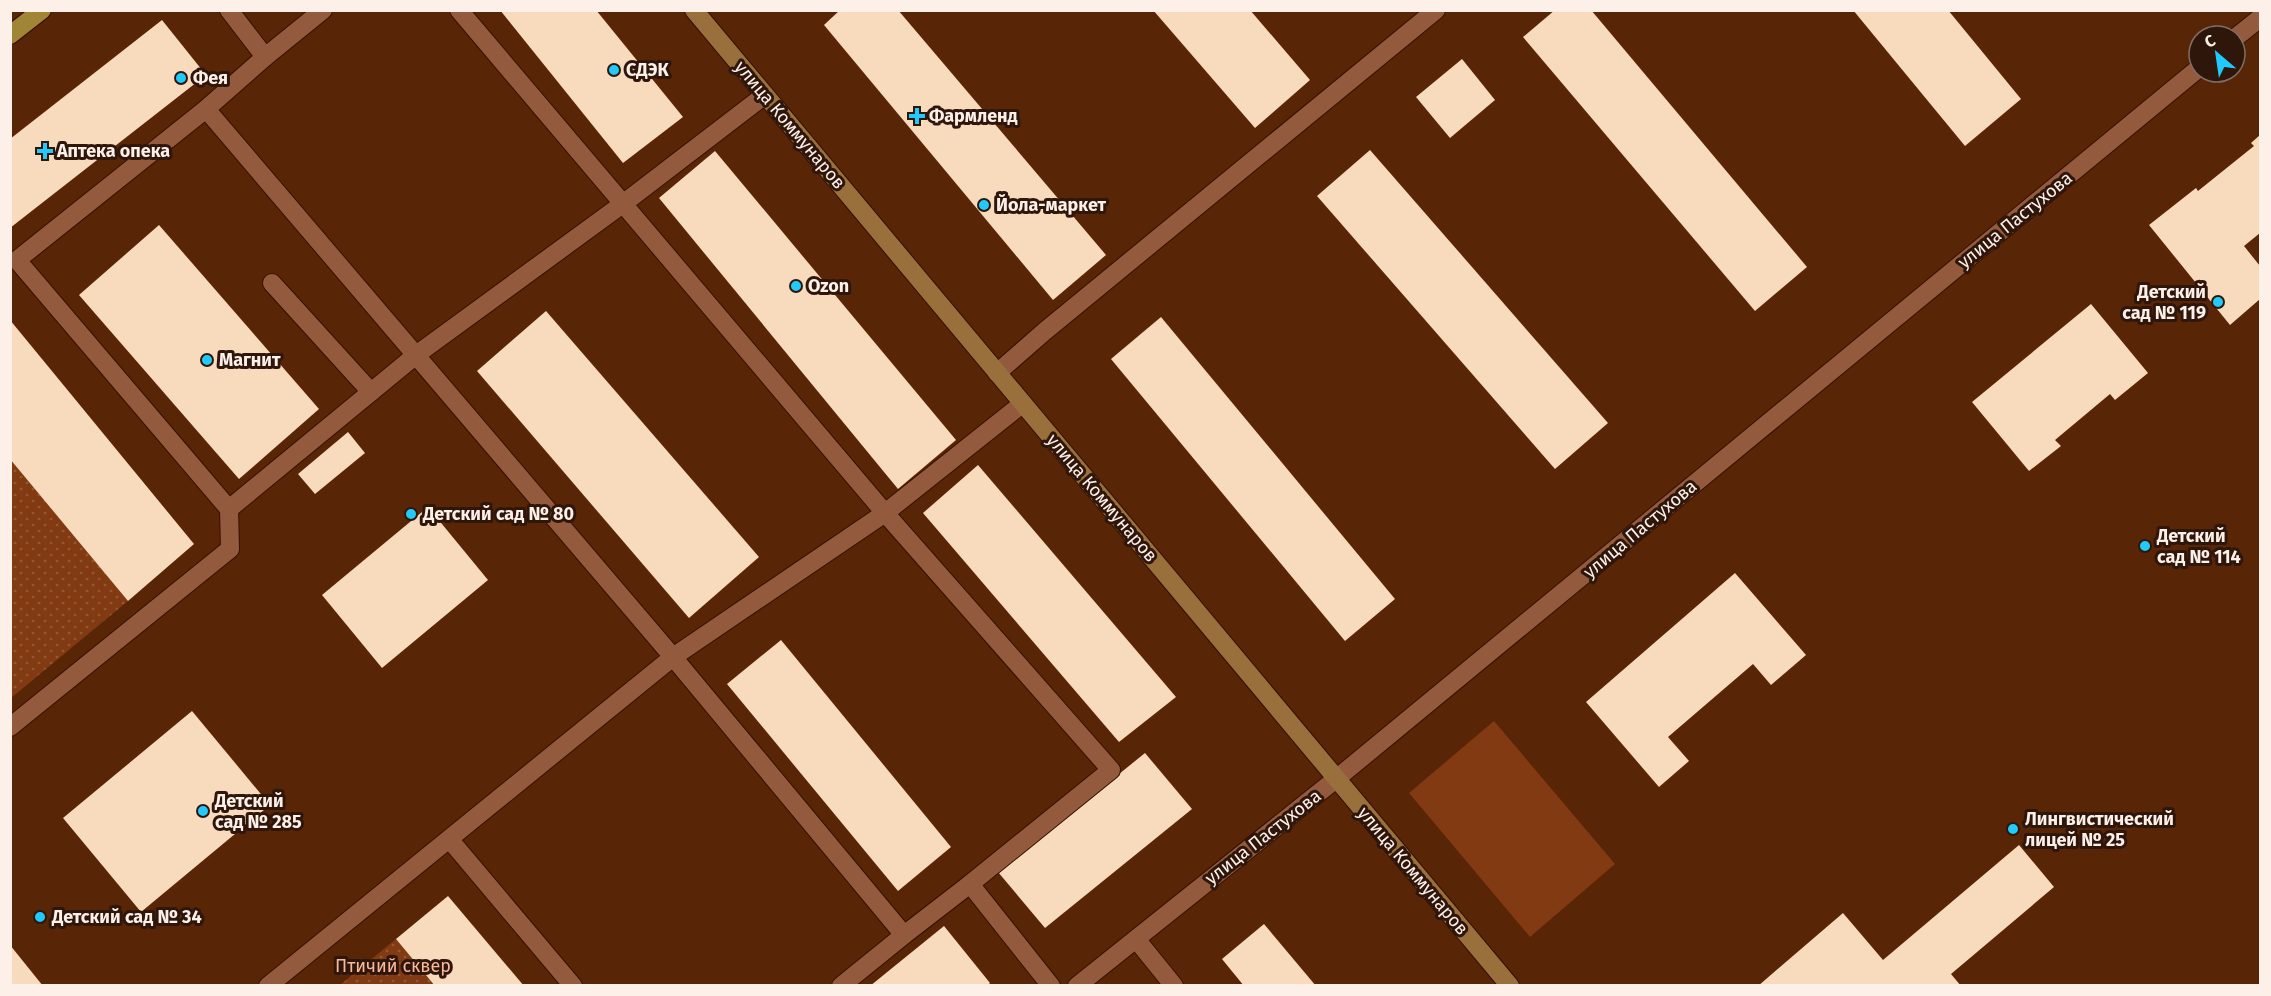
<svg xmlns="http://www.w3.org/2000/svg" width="2271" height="996" viewBox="0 0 2271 996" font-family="'Fira Sans',sans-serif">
	<defs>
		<pattern id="park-dots" width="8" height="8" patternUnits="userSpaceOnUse" patternTransform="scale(1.5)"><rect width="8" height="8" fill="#813a11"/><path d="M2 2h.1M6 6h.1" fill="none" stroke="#945734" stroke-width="1.8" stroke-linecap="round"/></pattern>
	</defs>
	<rect width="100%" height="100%" fill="#582507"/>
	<!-- green -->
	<polygon fill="#813a11" points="1494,721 1615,864 1530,937 1409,793"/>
	<!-- park -->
	<g fill="url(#park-dots)">
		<polygon points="10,457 128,601 11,698 10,698"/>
		<polygon points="396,939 434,985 340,985"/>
	</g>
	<!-- building -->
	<g fill="#f8dabd">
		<polygon points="500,10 596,10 683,117 623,163"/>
		<polygon points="840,10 898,10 1106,255 1053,300 824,25"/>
		<polygon points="1153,10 1250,10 1310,80 1255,128"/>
		<polygon points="1555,10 1591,10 1807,267 1755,311 1523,37"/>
		<polygon points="1853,10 1948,10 2021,99 1965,146"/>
		<polygon points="162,20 206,75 10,228 10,139"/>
		<polygon points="1462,59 1495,100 1450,138 1416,97"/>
		<polygon points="2260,135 2260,233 2244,246 2260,266 2260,299 2230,325 2149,225 2196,188 2198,191 2254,146 2251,143"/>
		<polygon points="1370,150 1608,423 1555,469 1317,196"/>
		<polygon points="715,151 956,440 898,489 659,198"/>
		<polygon points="159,225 319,409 239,479 79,295"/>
		<polygon points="2091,304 2148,373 2115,400 2110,394 2055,440 2061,446 2029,471 1972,402"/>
		<polygon points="546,311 759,557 689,618 477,371"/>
		<polygon points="1161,317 1395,599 1345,641 1111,359"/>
		<polygon points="10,320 194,544 128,601 10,459"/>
		<polygon points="348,432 365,453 315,494 298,474"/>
		<polygon points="978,465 1176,697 1119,742 923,513"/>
		<polygon points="428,507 488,580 382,668 322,595"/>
		<polygon points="1735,573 1806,655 1771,685 1753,664 1668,737 1689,761 1659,787 1586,702"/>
		<polygon points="781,640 951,847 898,891 727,684"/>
		<polygon points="192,711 270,805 141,912 63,818"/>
		<polygon points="1145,753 1192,809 1045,928 998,872"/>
		<polygon points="2019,845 2054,887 1951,974 1961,986 1758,986 1843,913 1883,960"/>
		<polygon points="448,896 524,986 435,986 396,939"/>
		<polygon points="1264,924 1316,986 1244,986 1222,959"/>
		<polygon points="944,926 990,983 987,986 870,986"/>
		<polygon points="10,945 43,986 10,986"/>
	</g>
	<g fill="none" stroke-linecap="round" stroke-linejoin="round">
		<defs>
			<g id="lane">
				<polyline points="229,10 265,57"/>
				<polyline points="459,10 885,513 1111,770 970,884 1051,986"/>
				<polyline points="206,109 673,657 904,935 841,986"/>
				<polyline points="272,283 371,392"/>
				<polyline points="997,373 1045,331 1436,10"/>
				<polyline points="229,509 17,260 206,109 265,57 323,10"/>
				<polyline points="10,727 230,549 229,509 416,355 624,203 765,95"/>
				<polyline points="450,840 573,986"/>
				<polyline points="904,935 970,884"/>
				<polyline points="1136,939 1174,986"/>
				<polyline points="268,986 673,657 885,513 1022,404"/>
			</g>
			<g id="street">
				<polyline points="2235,38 2260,18"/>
				<polyline points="1077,986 1336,779 2199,68"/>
			</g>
			<polyline id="secondary" points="694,10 1510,986"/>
			<polyline id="primary" points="10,35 42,10"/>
		</defs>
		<!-- lane casing -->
		<use href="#lane" stroke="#361000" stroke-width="20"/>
		<!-- street casing -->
		<use href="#street" stroke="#361000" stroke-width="20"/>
		<!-- secondary casing -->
		<use href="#secondary" stroke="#361000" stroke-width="20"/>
		<!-- primary casing -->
		<use href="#primary" stroke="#361000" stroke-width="20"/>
		<!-- lane -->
		<use href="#lane" stroke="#935a3e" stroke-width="18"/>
		<!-- street -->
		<use href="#street" stroke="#935a3e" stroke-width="18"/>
		<!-- secondary -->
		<use href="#secondary" stroke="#99703b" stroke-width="18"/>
		<!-- primary -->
		<use href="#primary" stroke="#a08537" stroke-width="18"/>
	</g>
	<!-- markers -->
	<g fill="#21c9fd" stroke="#2e160b" stroke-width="2">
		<circle cx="614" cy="70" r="6"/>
		<circle cx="181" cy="78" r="6"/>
		<path d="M914 107h6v6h6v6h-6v6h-6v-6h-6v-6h6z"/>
		<path d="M42 142h6v6h6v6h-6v6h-6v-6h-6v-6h6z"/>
		<circle cx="984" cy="205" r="6"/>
		<circle cx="796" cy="286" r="6"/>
		<circle cx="2218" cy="302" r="6"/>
		<circle cx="207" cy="360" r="6"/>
		<circle cx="411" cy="514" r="6"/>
		<circle cx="2145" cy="546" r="6"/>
		<circle cx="203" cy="811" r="6"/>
		<circle cx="2013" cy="829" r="6"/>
		<circle cx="40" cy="917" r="6"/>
	</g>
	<g text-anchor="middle" stroke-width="6" stroke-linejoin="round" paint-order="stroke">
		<!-- poi labels -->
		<g font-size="18" font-weight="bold" fill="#fdf0e9" stroke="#2e160b" text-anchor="start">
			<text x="626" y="76">СДЭК</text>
			<text x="193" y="84">Фея</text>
			<text x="929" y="122">Фармленд</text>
			<text x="57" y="157">Аптека опека</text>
			<text x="996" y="211">Йола-маркет</text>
			<text x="808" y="292">Ozon</text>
			<text x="2206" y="298" text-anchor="end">Детский<tspan x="2206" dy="21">сад № 119</tspan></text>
			<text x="219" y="366">Магнит</text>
			<text x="423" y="520">Детский сад № 80</text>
			<text x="2157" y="542">Детский<tspan x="2157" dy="21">сад № 114</tspan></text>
			<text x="215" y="807">Детский<tspan x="215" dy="21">сад № 285</tspan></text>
			<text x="2025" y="825">Лингвистический<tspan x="2025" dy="21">лицей № 25</tspan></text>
			<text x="52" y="923">Детский сад № 34</text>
		</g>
		<!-- street labels -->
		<g font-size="18" fill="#fdf0e9" stroke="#2e160b">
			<text transform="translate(790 125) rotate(50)" y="6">улица Коммунаров</text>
			<text transform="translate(2015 220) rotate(-39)" y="6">улица Пастухова</text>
			<text transform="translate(1102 498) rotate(50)" y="6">улица Коммунаров</text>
			<text transform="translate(1640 529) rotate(-40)" y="6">улица Пастухова</text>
			<text transform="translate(1263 837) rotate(-38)" y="6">улица Пастухова</text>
			<text transform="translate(1413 871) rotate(50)" y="6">улица Коммунаров</text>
		</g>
		<!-- park labels -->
		<g font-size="18" fill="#fab99b" stroke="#2e160b">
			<text x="393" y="972">Птичий сквер</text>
		</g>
	</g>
	<!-- border -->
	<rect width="2271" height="996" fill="none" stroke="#fdf0e9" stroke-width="24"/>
	<!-- north arrow -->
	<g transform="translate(2217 54) rotate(331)"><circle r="28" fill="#2e160b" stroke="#816d64" stroke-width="1.5"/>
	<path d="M0-4.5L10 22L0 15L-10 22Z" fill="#21c9fd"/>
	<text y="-9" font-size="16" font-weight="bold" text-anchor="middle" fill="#fdf0e9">С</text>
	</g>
</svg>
